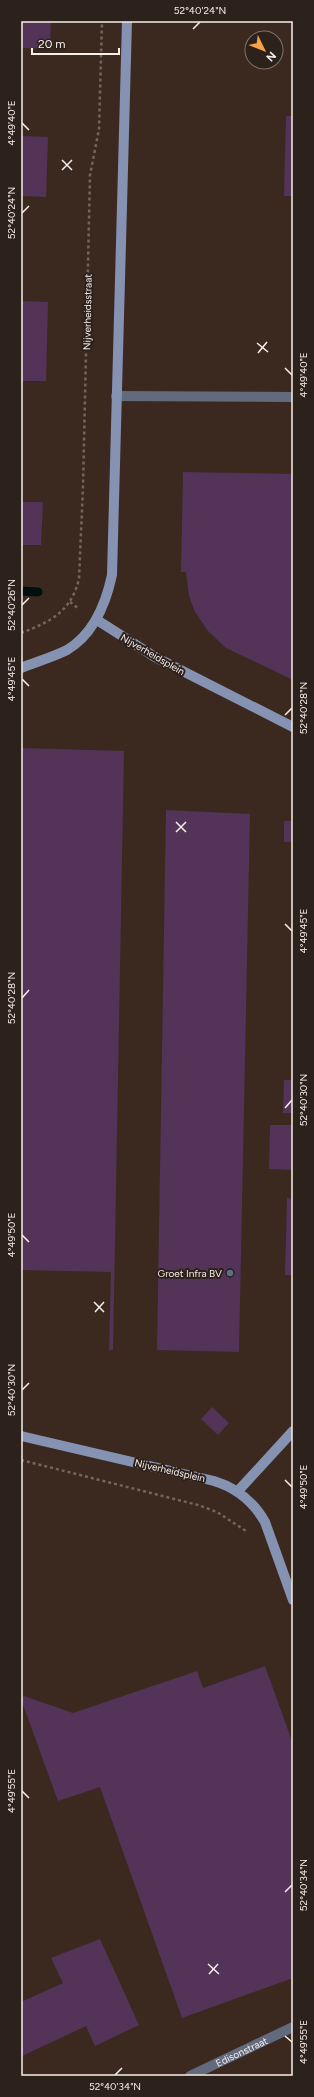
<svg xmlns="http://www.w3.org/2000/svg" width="314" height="2097" viewBox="0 0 314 2097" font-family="Figtree,sans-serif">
	<rect width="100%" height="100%" fill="#2d211b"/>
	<!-- built -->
	<path fill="#3b2920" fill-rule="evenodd" d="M21 21H293V2076H21ZM252 38H276V62H252Z"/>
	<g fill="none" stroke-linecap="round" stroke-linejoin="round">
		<!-- stream -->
		<polyline stroke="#001010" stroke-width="9" points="21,591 38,592"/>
	</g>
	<!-- building -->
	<g fill="#533357">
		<polygon points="21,21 51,21 50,49 21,48"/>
		<polygon points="286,116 293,116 293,196 284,196"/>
		<polygon points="21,136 48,137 46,197 21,196"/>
		<polygon points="21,301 48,302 46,381 21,381"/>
		<polygon points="183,472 293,474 293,680 226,648 208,631 195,612 189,596 186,572 181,572"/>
		<polygon points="21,502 43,502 41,545 21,545"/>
		<polygon points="21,748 124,751 113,1350 109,1350 111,1272 21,1270"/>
		<polygon points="166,810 250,814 239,1352 157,1350"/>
		<rect x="284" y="821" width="9" height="21"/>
		<polygon points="284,1080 293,1080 293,1113 283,1113"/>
		<polygon points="270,1125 293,1125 293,1170 269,1169"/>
		<polygon points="287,1198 293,1199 293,1275 285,1275"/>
		<polygon points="212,1407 229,1423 218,1435 201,1419"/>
		<polygon points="265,1666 293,1744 293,1978 182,2018 100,1787 58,1801 21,1699 24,1696 73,1713 197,1671 203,1688"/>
		<polygon points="100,1939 139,2025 95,2046 86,2026 22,2056 21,2002 63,1983 51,1958"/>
	</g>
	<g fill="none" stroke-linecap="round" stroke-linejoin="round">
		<!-- path -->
		<g stroke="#716660" stroke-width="2.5" stroke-dasharray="3 3" stroke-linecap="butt">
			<polyline points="70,602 79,609"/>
			<path d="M21 633C50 622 71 612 79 579L83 487 90 175 99 129 102 21"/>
			<polyline points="21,1460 198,1505 217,1512 246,1531"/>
		</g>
		<!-- lane -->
		<polyline stroke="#626a7e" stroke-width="10" points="116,396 293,397"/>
		<!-- street -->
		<path stroke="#626a7e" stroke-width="10" id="s1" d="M190 2076 293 2027"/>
		<!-- secondary -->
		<g stroke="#8592b2" stroke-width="10">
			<polyline points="97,620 155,657 293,727"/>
			<path d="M21 668C36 662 53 657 67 650 94 634 106 603 112 575L127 21"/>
			<path d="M21 1436 214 1481C237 1488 253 1501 265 1522L293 1600"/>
			<polyline points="238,1491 293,1431"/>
		</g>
	</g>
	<!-- ticks -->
	<path fill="none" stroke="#f8efeb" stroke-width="1.5" d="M193 29 200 22M22 123 29 130M62 160 72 170M62 170 72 160M22 213 29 206M257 343 268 352M258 353 267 342M285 368 292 375M22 605 29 598M22 679 29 686M285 715 292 708M176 822 186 832M176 832 186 822M285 924 292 931M22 998 29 990M285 1108 292 1100M22 1235 29 1242M94 1302 104 1312M95 1312 104 1302M22 1390 29 1383M285 1480 292 1487M22 1791 29 1798M285 1892 292 1885M208 1964 219 1974M209 1974 218 1964M285 2036 292 2042M115 2075 122 2068"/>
	<!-- markers -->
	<circle fill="#5c6f8a" stroke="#2d211b" stroke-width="1.5" cx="230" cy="1273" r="4"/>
	<g text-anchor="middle" stroke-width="4" stroke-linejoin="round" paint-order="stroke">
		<!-- street labels -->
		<g font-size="10" fill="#f8efeb" stroke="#2d211b">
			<text transform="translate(87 312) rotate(-89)" y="4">Nijverheidsstraat</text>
			<text transform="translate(153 654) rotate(30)" y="4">Nijverheidsplein</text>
			<text transform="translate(170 1470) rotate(13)" y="4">Nijverheidsplein</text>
			<text dy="4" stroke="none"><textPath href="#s1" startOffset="57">Edisonstraat</textPath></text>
		</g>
		<!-- poi labels -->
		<g font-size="10" fill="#f8efeb" stroke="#2d211b" text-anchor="end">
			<text x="222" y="1277">Groet Infra BV</text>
		</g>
	</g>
	<!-- border -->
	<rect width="314" height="2097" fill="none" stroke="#2d211b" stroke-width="44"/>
	<!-- north arrow -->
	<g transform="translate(264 50) rotate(133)"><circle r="19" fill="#2d211b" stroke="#7e736e"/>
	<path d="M0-3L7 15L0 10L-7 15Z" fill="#f6a246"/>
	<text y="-6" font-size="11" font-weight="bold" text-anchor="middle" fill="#f8efeb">N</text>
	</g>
	<!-- scale -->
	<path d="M32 48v6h87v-6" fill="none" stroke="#f8efeb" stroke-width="2"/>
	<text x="38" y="48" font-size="12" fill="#f8efeb" stroke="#2d211b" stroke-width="3" paint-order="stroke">20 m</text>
	<rect x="22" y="22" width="270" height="2053" fill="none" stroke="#f8efeb" stroke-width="1.5"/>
	<g font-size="10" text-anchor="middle" fill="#f8efeb">
		<text x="200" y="14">52°40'24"N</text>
		<text transform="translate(11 123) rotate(-90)" y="4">4°49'40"E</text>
		<text transform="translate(11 213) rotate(-90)" y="4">52°40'24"N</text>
		<text transform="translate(303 375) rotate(-90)" y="4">4°49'40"E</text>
		<text transform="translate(11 605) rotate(-90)" y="4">52°40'26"N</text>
		<text transform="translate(11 679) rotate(-90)" y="4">4°49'45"E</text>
		<text transform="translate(303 708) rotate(-90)" y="4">52°40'28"N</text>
		<text transform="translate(303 931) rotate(-90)" y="4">4°49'45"E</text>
		<text transform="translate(11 998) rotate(-90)" y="4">52°40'28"N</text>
		<text transform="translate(303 1100) rotate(-90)" y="4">52°40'30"N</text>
		<text transform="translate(11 1235) rotate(-90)" y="4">4°49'50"E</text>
		<text transform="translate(11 1390) rotate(-90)" y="4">52°40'30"N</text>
		<text transform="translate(303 1487) rotate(-90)" y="4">4°49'50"E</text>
		<text transform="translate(11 1791) rotate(-90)" y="4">4°49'55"E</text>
		<text transform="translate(303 1885) rotate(-90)" y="4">52°40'34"N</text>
		<text transform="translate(303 2042) rotate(-90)" y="4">4°49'55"E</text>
		<text x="115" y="2090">52°40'34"N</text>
	</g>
</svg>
